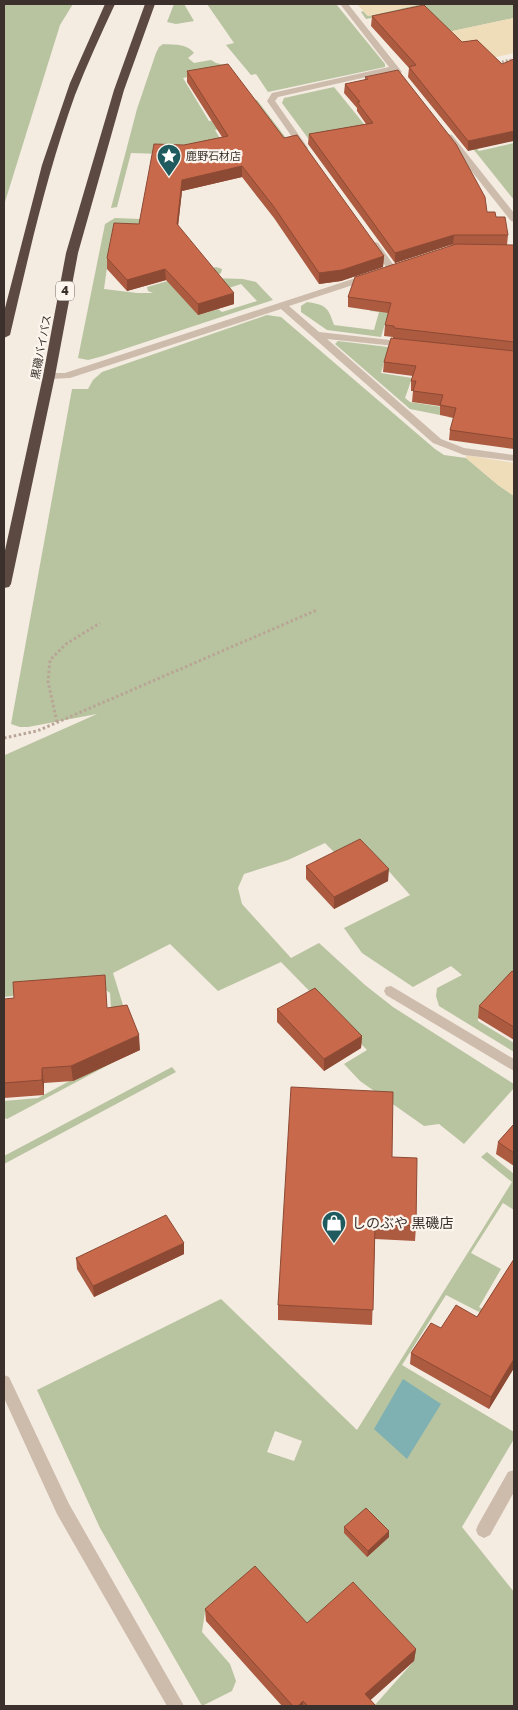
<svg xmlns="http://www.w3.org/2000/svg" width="518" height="1710" viewBox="0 0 518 1710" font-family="'Golos Text','Noto Sans JP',sans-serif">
	<rect width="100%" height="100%" fill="#f4ebe1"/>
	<!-- green -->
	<g fill="#b8c4a0" fill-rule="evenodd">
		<polygon points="4,4 73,4 60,25 4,205"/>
		<polygon points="174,4 184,4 194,21 176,24 167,22"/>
		<polygon points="207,4 336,4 385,64 385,67 268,92 256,74 251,75 226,45 234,43"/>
		<polygon points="421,4 514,4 514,18 448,32 388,15 366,19 361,12 363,11 368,16"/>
		<path d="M163 44C174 45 186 43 194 53L188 58 194 63 211 60 216 63 229 66 213 72 183 78 209 121 225 119 221 107 257 100 286 138 226 128 215 130 232 159 192 155 131 153 117 207 111 208 137 109 156 53 159 47Z"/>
		<polygon points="334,87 368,129 316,149 282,103 284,98"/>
		<polygon points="454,125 479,151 514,143 514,200"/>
		<path d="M115 218 141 219V228L132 233 112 232 104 289 137 293H153L148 291 147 287 216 267 222 269 221 273 212 278 243 279 256 282 273 300 103 356 88 360 78 358 105 224ZM241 284 257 301 222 312 218 309 198 315 229 288Z"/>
		<path d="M374 299 390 307 381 337 327 330 301 312V306L307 302C326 305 328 307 334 325L374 330 379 312 370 311Z"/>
		<polygon points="267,315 281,317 435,449 444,455 466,458 498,485 514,496 514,986 510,983 478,1018 478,1021 514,1043 514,1052 439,1006 436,996 437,988 462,975 451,966 413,987 362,953 344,928 410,895 362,841 335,853 325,843 288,860 244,874 238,888 242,904 291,958 319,943 365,985 393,1007 514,1084 514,1088 464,1144 439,1124 424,1126 360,1081 344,1064 367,1050 281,962 218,991 170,944 113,973 128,1021 112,1023 110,993 103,988 85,987 4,997 4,765 5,755 97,714 28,727 20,727 11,724 72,389 88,389 93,380 102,372"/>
		<polygon points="338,341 413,350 387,352 381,373 412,378 405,398 410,402 455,409 453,418 448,417 441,409 440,415 410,409 335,344"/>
		<polygon points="114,1057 114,1062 7,1119 4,1118 4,1101 38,1098"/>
		<polygon points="172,1067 176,1072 4,1164 4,1156"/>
		<path d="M487 1152 514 1174V1210L503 1203 471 1253 501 1269 479 1307 484 1310 481 1313 446 1295 402 1365 514 1432V1439L462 1527 514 1592V1706H374L414 1661 306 1635 252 1574 205 1612 202 1632 230 1664 236 1681 232 1691 202 1706 100 1528 37 1390 221 1299 357 1430 512 1182 481 1157ZM275 1431 302 1441 294 1461 267 1452Z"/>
	</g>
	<!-- sand -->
	<g fill="#efdcb8">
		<polygon points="357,4 421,4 368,16"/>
		<polygon points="514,18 514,53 478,61 448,32"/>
		<polygon points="466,455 514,463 514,496 498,485 466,458"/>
	</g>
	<!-- water -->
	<polygon fill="#7fb0b2" points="403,1379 441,1404 407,1459 374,1429"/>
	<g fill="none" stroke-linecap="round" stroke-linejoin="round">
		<!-- path-far1 -->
		<polyline stroke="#b9a596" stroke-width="2.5" stroke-dasharray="2 2" stroke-linecap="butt" points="498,63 514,59"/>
		<!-- path -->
		<g stroke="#b9a596" stroke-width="3" stroke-dasharray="2.5 2.5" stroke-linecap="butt">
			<polyline points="57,722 48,682 50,660 66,644 100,623"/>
			<polyline points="4,738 37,731 317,610"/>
		</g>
		<!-- minor -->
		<g fill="#cdbbac" fill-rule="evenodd">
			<polygon points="340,4 348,4 402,72 398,75 393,71 278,97 275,101 308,148 307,150 301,150 267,101 272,93 389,67"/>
			<polygon points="449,134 452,135 514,213 514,222 511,221 446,139 445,137"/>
			<polygon points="375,242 378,243 395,267 395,271 389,271 370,245"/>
			<polygon points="368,274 371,275 371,279 289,306 319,332 408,342 408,346 405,347 327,339 441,439 464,448 514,455 514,461 464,455 433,443 281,309 70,378 49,379 44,376 49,373 65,373"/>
			<polygon points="391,986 514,1059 514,1071 386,995 384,991 386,987"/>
			<polygon points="4,1375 9,1377 69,1504 184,1706 167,1706 57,1514 4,1398"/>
			<polygon points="514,1470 514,1492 490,1535 484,1538 478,1535 476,1530 478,1525 508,1472"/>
		</g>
		<!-- highway -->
		<g fill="#5c4a42" fill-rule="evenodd">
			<path d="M105 4H115C101 34 87 64 75 95 47 173 29 254 10 335L4 338V312L42 165 70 83Z"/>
			<polygon points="145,4 155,4 124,90 78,253 55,376 11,584 9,587 4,588 4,555 43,376 66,253 114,90"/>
		</g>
	</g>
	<!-- wall -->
	<g fill="#ac5a40">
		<polygon points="372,16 462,42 477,40 468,151 408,77 409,68 371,26"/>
		<polygon points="187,71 284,138 384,256 383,267 341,281 319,284 274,218 242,177 182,191 178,226 234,304 198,315 166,280 127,291 107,269 107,258 139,224 184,145 222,137 187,82"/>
		<polygon points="365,77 487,212 496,217 508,235 507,245 514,245 514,449 449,440 450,430 454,418 440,415 440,406 412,402 413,391 411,391 411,381 413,376 383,372 384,362 393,338 393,337 384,336 385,325 388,313 348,307 348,297 453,244 395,263 308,144 309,134 366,124 357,111 357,108 344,93 345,84 365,80"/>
		<polygon points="306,866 388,881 334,909 306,879"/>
		<polygon points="514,972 514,1040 478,1018 479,1006"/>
		<polygon points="4,999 107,1008 140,1050 73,1081 44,1083 44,1095 4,1098"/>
		<polygon points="277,1009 362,1036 361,1048 324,1071 277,1022"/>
		<polygon points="514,1124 514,1166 496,1154 498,1142"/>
		<polygon points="392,1157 416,1226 415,1241 375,1239 372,1325 278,1320 278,1305"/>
		<polygon points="184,1243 184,1254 94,1297 77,1269 76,1258"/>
		<polygon points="514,1259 514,1368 489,1409 410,1364 411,1353 441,1328 477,1317"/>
		<polygon points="344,1527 389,1537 367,1557 344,1533"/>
		<polygon points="205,1609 307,1623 416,1649 414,1661 370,1700 376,1706 282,1706 206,1621"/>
	</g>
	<!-- shaded-wall -->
	<g fill="#8c4a34">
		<polygon points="514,131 514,141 468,151 468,141"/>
		<polygon points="242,166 242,177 182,191 177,235 177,224 182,180"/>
		<polygon points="454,235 453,244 395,263 395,253"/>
		<polygon points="384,256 383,267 341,281 319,284 319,273"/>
		<polygon points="165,269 166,280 127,291 127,280"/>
		<polygon points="234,293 234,304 198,315 198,304"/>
		<polygon points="389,869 388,881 334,909 334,897"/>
		<polygon points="139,1035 140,1050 73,1081 71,1066"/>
		<polygon points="362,1036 361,1048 324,1071 324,1059"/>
		<polygon points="42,1068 44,1083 44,1095 42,1080"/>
		<polygon points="184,1243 184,1254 94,1297 93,1286"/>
		<polygon points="514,1359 514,1368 489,1409 491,1397"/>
		<polygon points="389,1531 389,1537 367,1557 368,1551"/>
		<polygon points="416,1649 414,1661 364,1706 365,1694"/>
		<polygon points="303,1701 303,1706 298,1706"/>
	</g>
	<!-- building -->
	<g fill="#c8694b" stroke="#8c4a34">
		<polygon points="424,5 462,42 477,40 502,64 514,59 514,131 468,141 409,67 416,65 372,16"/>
		<polygon points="228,64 284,138 297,135 384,256 342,270 319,273 274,207 242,166 182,180 177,224 234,293 198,304 165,269 127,280 107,258 114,223 139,224 154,144 184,145 228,136 187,71"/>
		<polygon points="398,70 456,144 485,197 487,212 495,212 496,217 505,217 508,235 454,235 395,253 309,134 373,123 357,102 360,102 345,84 368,79 365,77"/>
		<polygon points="456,244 514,245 514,342 394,328 394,326 385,325 391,303 348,297 355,277"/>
		<polygon points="391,338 514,351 514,439 450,430 456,408 440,405 443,395 413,391 416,381 411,381 416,366 384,362"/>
		<polygon points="360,839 389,869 334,897 306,866"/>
		<polygon points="512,971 514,972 514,1027 479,1006"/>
		<polygon points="105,975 107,1008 127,1005 139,1035 71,1066 42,1068 42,1080 4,1083 4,999 14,998 13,982"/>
		<polygon points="315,988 362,1036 324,1059 277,1009"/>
		<polygon points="291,1087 393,1092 392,1157 417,1158 416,1226 375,1224 373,1310 278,1305"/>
		<polygon points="514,1124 514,1153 498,1142"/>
		<polygon points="166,1215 184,1243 93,1286 76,1258"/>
		<polygon points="514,1259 514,1359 491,1397 411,1353 431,1323 441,1328 456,1305 477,1317"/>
		<polygon points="366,1508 389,1531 368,1551 344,1527"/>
		<polygon points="255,1566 307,1623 353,1582 416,1649 365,1694 376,1706 308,1706 303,1701 298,1706 293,1706 205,1609"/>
	</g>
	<!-- icons -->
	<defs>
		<symbol id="sight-pin" viewBox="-11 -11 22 30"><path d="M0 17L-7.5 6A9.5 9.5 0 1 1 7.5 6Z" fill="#1f5a5e" stroke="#fbf5ee"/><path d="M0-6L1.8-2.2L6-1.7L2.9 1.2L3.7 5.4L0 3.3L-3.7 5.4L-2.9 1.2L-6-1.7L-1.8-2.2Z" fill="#fff"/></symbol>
		<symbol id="shop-pin" viewBox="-11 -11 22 30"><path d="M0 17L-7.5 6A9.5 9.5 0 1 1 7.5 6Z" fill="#1f5a5e" stroke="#fbf5ee"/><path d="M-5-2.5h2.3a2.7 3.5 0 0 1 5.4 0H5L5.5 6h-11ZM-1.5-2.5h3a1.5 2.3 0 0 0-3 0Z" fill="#fff"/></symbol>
	</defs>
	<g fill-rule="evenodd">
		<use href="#sight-pin" x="155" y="142" width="28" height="38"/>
		<use href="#shop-pin" x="320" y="1209" width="28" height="38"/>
	</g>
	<g text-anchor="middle" stroke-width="4.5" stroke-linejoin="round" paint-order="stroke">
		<!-- far-poi labels -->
		<g font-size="11" fill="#3b302b" stroke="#fbf5ee" text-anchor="start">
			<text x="186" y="160">鹿野石材店</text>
		</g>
		<!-- far-street labels -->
		<g font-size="11" fill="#3b302b" stroke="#fbf5ee">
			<text transform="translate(41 347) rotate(-79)" y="4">黒磯バイパス</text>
		</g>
		<!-- shield labels -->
		<rect fill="#fbf5ee" stroke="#756b66" stroke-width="1" x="56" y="281.5" width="18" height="19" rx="4"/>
		<g font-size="12" font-weight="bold" fill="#3b302b">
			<text x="65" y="295">4</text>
		</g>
		<!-- poi labels -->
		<g font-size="14" fill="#3b302b" stroke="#fbf5ee" text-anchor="start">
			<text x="352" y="1228">しのぶや 黒磯店</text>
		</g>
	</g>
	<!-- border -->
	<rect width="518" height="1710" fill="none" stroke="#3b302b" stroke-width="10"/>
</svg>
